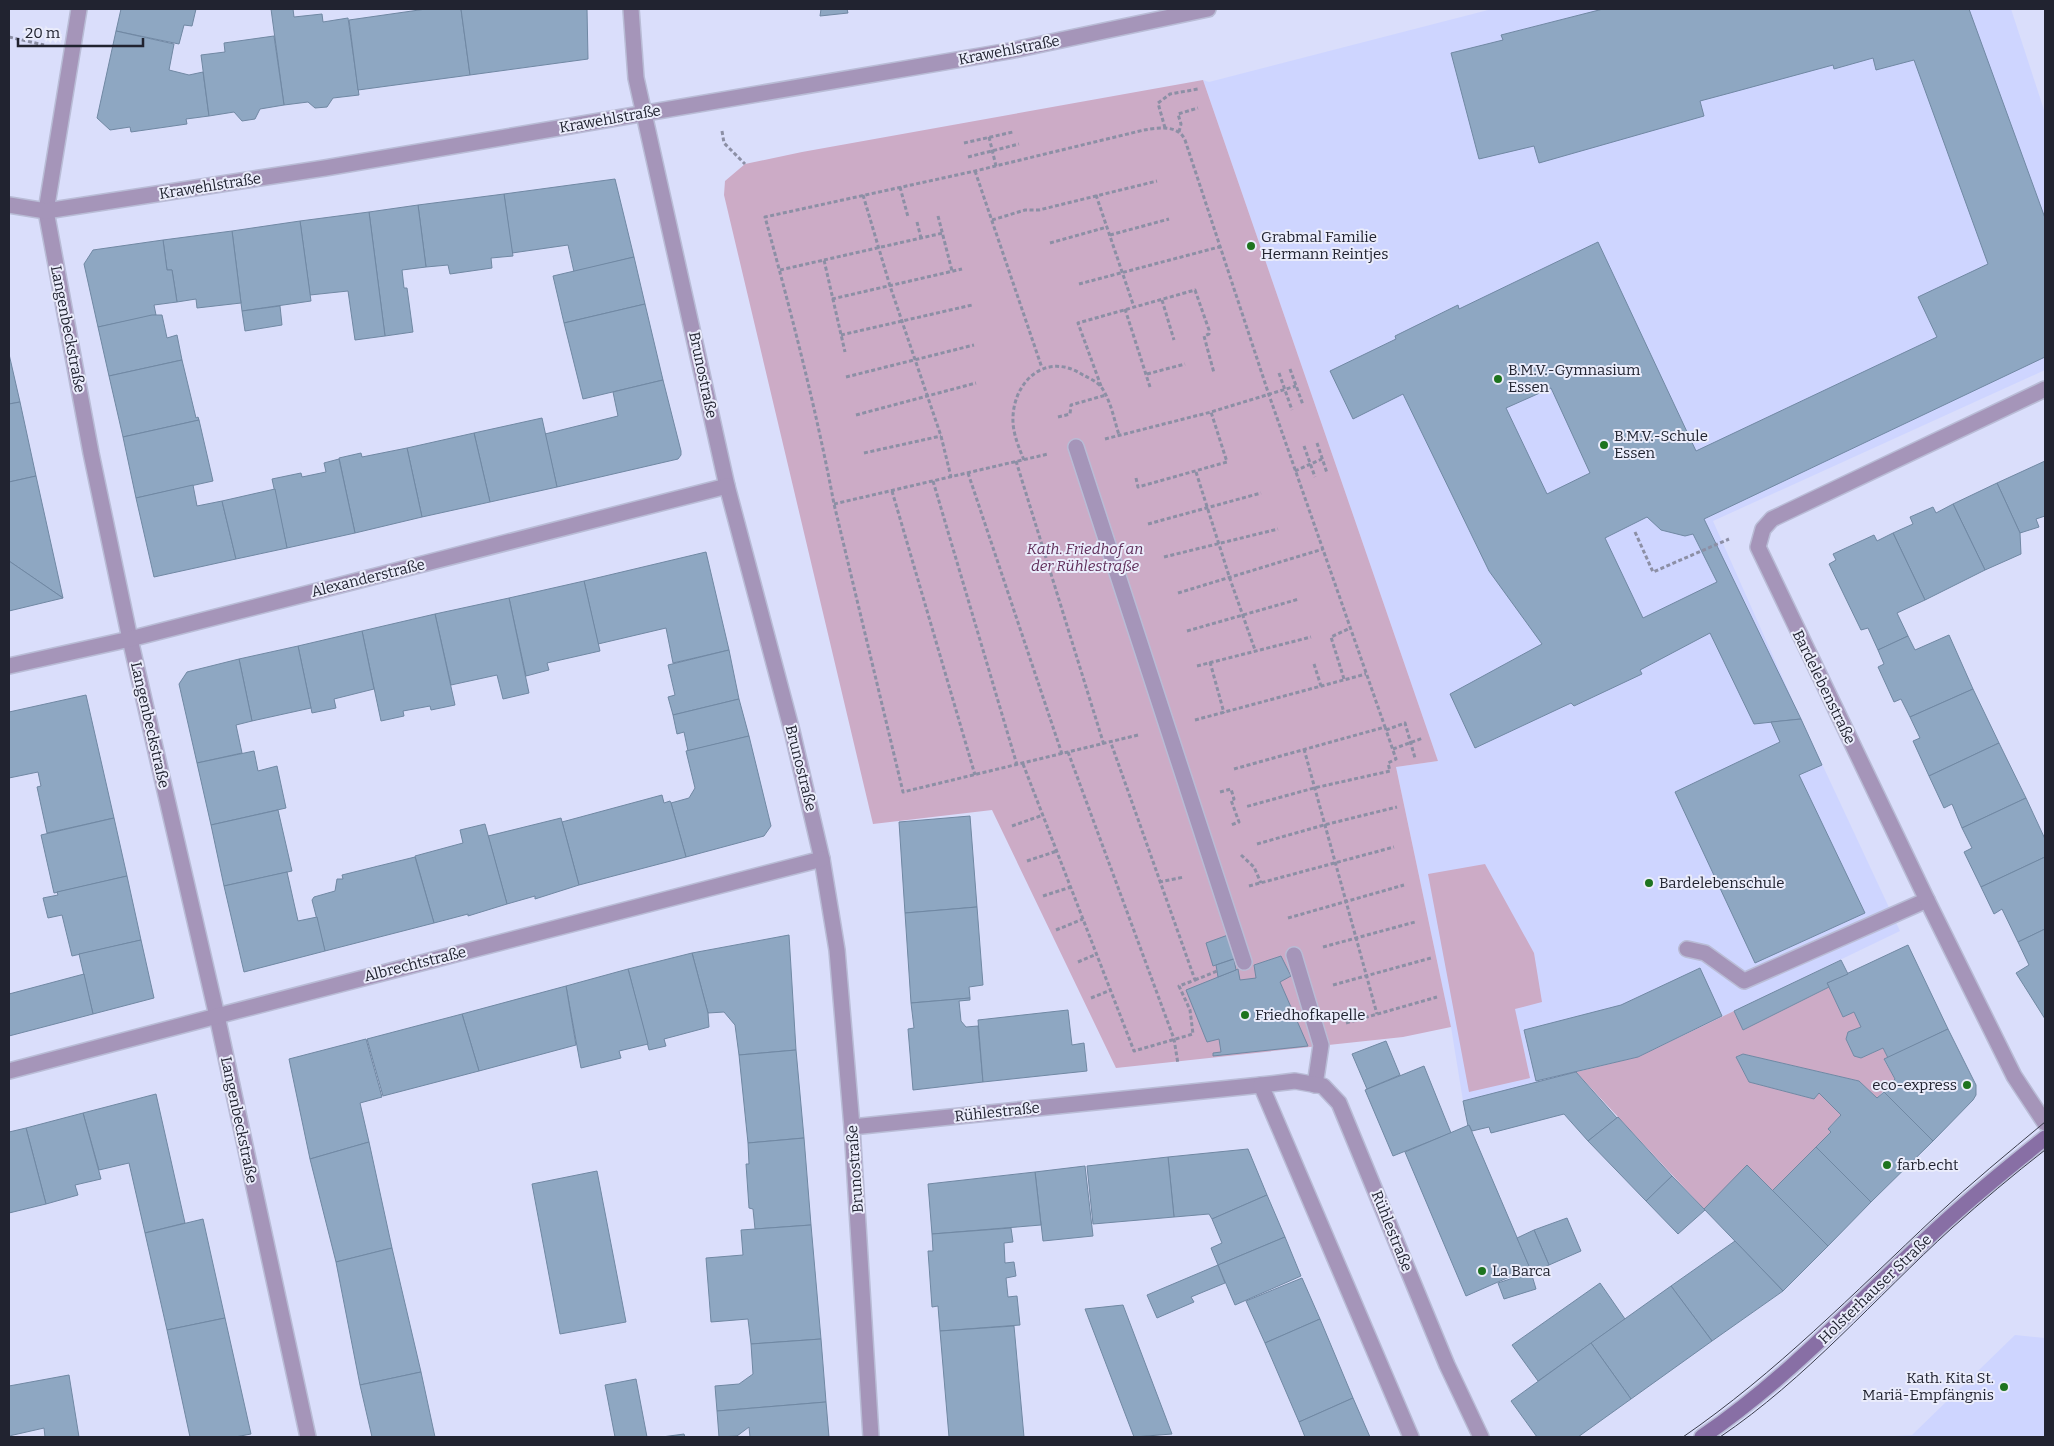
<svg xmlns="http://www.w3.org/2000/svg" width="2054" height="1446" viewBox="0 0 2054 1446" font-family="Bitter,serif">
	<rect width="100%" height="100%" fill="#dadefb"/>
	<!-- built -->
	<g fill="#ced5ff">
		<polygon points="1492,9 2011,9 2045,113 2045,370 1713,521 1801,719 1900,931 1638,1057 1463,1101 1451,1027 1396,767 1438,761 1203,80 1209,82"/>
		<polygon points="2015,1335 2045,1338 2045,1437 1877,1437 1912,1435"/>
	</g>
	<!-- green -->
	<g fill="#ccabc6">
		<polygon points="1203,80 1438,761 1396,767 1451,1027 1403,1037 1116,1068 992,810 873,824 724,195 725,181 745,164 802,152"/>
		<polygon points="1485,864 1534,953 1542,1002 1515,1009 1530,1078 1469,1092 1428,874"/>
		<polygon points="1829,987 1843,1017 1854,1012 1861,1027 1848,1032 1846,1038 1854,1056 1861,1058 1883,1048 1888,1058 1884,1060 1895,1079 1877,1098 1859,1081 1743,1054 1736,1057 1749,1082 1814,1099 1819,1093 1841,1115 1828,1129 1831,1132 1772,1191 1705,1210 1576,1072 1638,1057 1734,1011 1743,1030"/>
	</g>
	<!-- building -->
	<g fill="#8ea7c2" stroke="#7088a3" fill-rule="evenodd">
		<polygon points="121,9 196,9 192,26 184,25 179,44 116,31"/>
		<polygon points="271,9 293,9 294,17 322,14 323,22 348,18 359,95 333,98 327,107 315,108 308,102 284,105"/>
		<polygon points="426,9 461,9 470,75 358,90 349,20"/>
		<polygon points="461,9 587,9 588,59 470,75"/>
		<polygon points="821,9 847,9 848,13 820,16"/>
		<path d="M1603 9H1969L2045 218V357L1704 519 1801 719 1754 724 1710 633 1640 670 1642 674 1574 706 1571 703 1475 748 1450 694 1542 644 1489 571 1403 394 1353 419 1330 371 1396 339 1395 336 1458 305 1459 309 1598 242 1696 451 1937 337 1918 297 1988 264 1914 60 1876 70 1873 58 1834 69 1833 65 1730 93 1700 101 1704 116 1539 163 1534 146 1479 159 1451 53 1503 40 1501 35ZM1551 388 1590 473 1547 494 1506 408ZM1647 517 1661 530 1685 536 1693 534 1717 582 1643 618 1605 538Z"/>
		<polygon points="116,31 174,44 169,70 189,75 203,72 209,116 186,119 187,124 131,132 130,127 110,130 97,118"/>
		<polygon points="274,36 284,105 260,109 255,119 242,121 234,112 209,116 201,55 225,52 224,43"/>
		<polygon points="615,179 634,257 574,272 568,245 512,253 504,194"/>
		<polygon points="504,194 513,256 491,258 492,268 450,274 448,265 426,267 418,205"/>
		<polygon points="418,205 426,267 402,270 404,288 407,288 413,332 385,336 369,212"/>
		<polygon points="369,212 385,336 355,340 348,291 310,295 300,221"/>
		<polygon points="300,221 311,301 242,311 232,231"/>
		<polygon points="232,231 241,303 197,308 196,299 177,302 172,270 167,270 163,240"/>
		<polygon points="163,240 167,270 172,270 177,302 154,305 156,315 98,327 84,264 93,250"/>
		<polygon points="634,257 645,304 564,323 553,276"/>
		<polygon points="645,304 663,380 583,399 564,323"/>
		<polygon points="280,306 282,325 245,331 242,311"/>
		<polygon points="152,315 162,315 167,338 177,335 182,360 109,376 98,327"/>
		<polygon points="9,354 20,402 9,404"/>
		<polygon points="182,360 196,418 198,417 199,420 123,437 109,376"/>
		<polygon points="663,380 681,451 681,455 678,459 557,487 545,434 618,416 613,392"/>
		<polygon points="20,402 36,476 9,482 9,404"/>
		<polygon points="542,418 557,487 490,502 474,433"/>
		<polygon points="199,420 213,481 136,498 123,437"/>
		<polygon points="474,433 490,502 422,517 407,448"/>
		<polygon points="407,448 422,517 355,533 339,458 361,453 362,457"/>
		<polygon points="339,459 355,533 287,548 272,479 301,473 302,477 326,472 324,463"/>
		<polygon points="2045,461 2045,516 2036,519 2039,527 2020,533 1997,483"/>
		<polygon points="36,476 63,598 9,561 9,482"/>
		<polygon points="1997,483 2020,533 2021,554 1985,570 1953,504"/>
		<polygon points="193,485 197,506 222,501 236,559 154,577 136,498"/>
		<polygon points="275,489 287,548 236,559 222,501"/>
		<polygon points="1953,504 1985,570 1925,600 1893,533 1913,524 1910,517 1933,507 1936,513"/>
		<polygon points="1893,533 1925,600 1897,613 1908,636 1878,650 1868,628 1861,630 1829,564 1836,560 1833,554 1874,535 1877,541"/>
		<polygon points="706,552 729,650 673,663 666,628 598,644 584,581"/>
		<polygon points="9,561 63,598 9,611"/>
		<polygon points="584,581 600,651 547,663 549,670 526,676 509,598"/>
		<polygon points="509,598 529,693 503,699 497,675 451,685 435,614"/>
		<polygon points="435,614 455,705 431,710 430,706 403,711 404,716 381,721 362,631"/>
		<polygon points="362,631 374,689 334,699 336,708 312,713 298,646"/>
		<polygon points="1949,635 1973,689 1910,717 1901,699 1894,702 1878,667 1884,664 1878,650 1908,636 1915,650"/>
		<polygon points="298,646 311,708 252,721 239,659"/>
		<polygon points="729,650 739,699 673,715 668,697 675,695 668,665"/>
		<polygon points="239,659 252,721 236,725 242,753 197,763 179,684 187,672"/>
		<polygon points="1973,689 1999,743 1929,776 1913,741 1920,738 1910,717"/>
		<polygon points="86,695 114,818 47,833 37,787 41,786 38,772 9,778 9,712"/>
		<polygon points="739,699 749,736 688,751 684,732 677,734 673,715"/>
		<polygon points="1801,719 1822,765 1799,775 1865,913 1755,963 1675,792 1780,742 1771,722"/>
		<polygon points="749,736 771,826 764,836 686,857 671,803 689,798 695,788 686,751"/>
		<polygon points="1999,743 2026,798 1962,828 1952,804 1944,808 1929,776"/>
		<polygon points="254,751 258,771 277,766 286,808 211,825 197,763"/>
		<polygon points="662,795 664,803 670,801 671,803 686,857 579,885 562,822"/>
		<polygon points="2026,798 2045,839 2045,857 1981,887 1964,852 1972,848 1962,828"/>
		<polygon points="278,810 292,871 224,886 211,825"/>
		<polygon points="970,816 977,907 905,913 899,822"/>
		<polygon points="114,818 127,876 54,893 41,835"/>
		<polygon points="561,818 579,885 535,899 535,896 507,904 488,836"/>
		<polygon points="485,824 507,904 468,916 468,914 434,923 415,856 463,843 460,830"/>
		<polygon points="415,857 434,923 325,951 312,900 314,897 335,891 337,879 343,879 342,875"/>
		<polygon points="2045,857 2045,929 2018,942 2002,909 1994,914 1981,887"/>
		<polygon points="287,872 298,921 317,917 325,951 244,972 224,886"/>
		<polygon points="127,876 141,940 72,956 62,915 48,918 43,898 58,895 57,892"/>
		<polygon points="977,907 983,985 969,987 970,998 911,1003 905,913"/>
		<polygon points="2045,929 2045,1019 2016,973 2029,965 2018,942"/>
		<polygon points="789,935 796,1050 739,1055 735,1025 724,1012 708,1013 692,953"/>
		<polygon points="1228,935 1236,958 1213,966 1206,943"/>
		<polygon points="141,940 154,998 93,1014 79,954"/>
		<polygon points="1908,945 1948,1029 1888,1058 1883,1048 1861,1058 1854,1056 1846,1039 1848,1032 1861,1027 1854,1012 1843,1017 1827,983"/>
		<polygon points="692,953 708,1013 709,1027 664,1039 666,1046 649,1050 628,969"/>
		<polygon points="1281,956 1291,976 1280,982 1308,1046 1213,1056 1213,1053 1221,1052 1219,1039 1207,1042 1186,990 1238,969 1240,980 1256,978 1254,965"/>
		<polygon points="1234,959 1236,970 1218,977 1216,965"/>
		<polygon points="1841,960 1848,974 1827,983 1829,987 1743,1030 1734,1011"/>
		<polygon points="1700,968 1722,1016 1638,1057 1536,1081 1524,1030 1621,1005"/>
		<polygon points="628,969 648,1044 619,1051 621,1058 581,1068 566,986"/>
		<polygon points="84,974 93,1014 9,1036 9,994"/>
		<polygon points="566,986 576,1045 479,1071 462,1014"/>
		<polygon points="970,998 970,1000 959,1001 961,1021 966,1027 978,1026 983,1082 913,1090 908,1029 914,1028 911,1003"/>
		<polygon points="1068,1010 1072,1045 1084,1043 1087,1071 983,1082 978,1020"/>
		<polygon points="462,1014 479,1071 383,1096 367,1039"/>
		<polygon points="1948,1029 1976,1085 1976,1095 1973,1100 1933,1141 1884,1092 1895,1079 1884,1059"/>
		<polygon points="366,1039 382,1097 360,1103 369,1142 310,1159 289,1059"/>
		<polygon points="1386,1041 1400,1075 1367,1089 1352,1054"/>
		<polygon points="796,1050 804,1138 748,1143 739,1055"/>
		<polygon points="1743,1054 1859,1081 1877,1098 1884,1092 1933,1141 1871,1202 1816,1147 1831,1132 1828,1129 1841,1115 1819,1093 1814,1099 1749,1082 1736,1057"/>
		<polygon points="1424,1066 1451,1133 1393,1156 1365,1090"/>
		<polygon points="1576,1072 1617,1118 1588,1141 1564,1114 1491,1133 1489,1127 1472,1131 1469,1125 1468,1126 1463,1101"/>
		<polygon points="156,1094 185,1223 145,1233 129,1163 99,1170 83,1113"/>
		<polygon points="83,1113 101,1179 75,1185 78,1195 46,1204 26,1128"/>
		<polygon points="1618,1117 1672,1176 1646,1201 1588,1141"/>
		<polygon points="1469,1125 1530,1268 1466,1296 1405,1152"/>
		<polygon points="26,1128 46,1204 9,1213 9,1132"/>
		<polygon points="804,1138 811,1225 755,1229 753,1209 749,1208 746,1164 749,1164 748,1143"/>
		<polygon points="369,1142 392,1248 336,1262 310,1159"/>
		<polygon points="1816,1147 1871,1202 1828,1246 1772,1191"/>
		<polygon points="1248,1149 1267,1195 1212,1219 1209,1214 1174,1217 1168,1157"/>
		<polygon points="1168,1157 1174,1217 1093,1224 1087,1166"/>
		<polygon points="1747,1165 1828,1246 1783,1291 1704,1209"/>
		<polygon points="1085,1166 1093,1236 1043,1241 1035,1172"/>
		<polygon points="597,1171 626,1322 560,1334 532,1184"/>
		<polygon points="1035,1172 1041,1225 932,1234 928,1184"/>
		<polygon points="1672,1176 1705,1210 1678,1234 1646,1201"/>
		<polygon points="1267,1195 1285,1237 1218,1265 1211,1248 1222,1243 1212,1219"/>
		<polygon points="1567,1218 1581,1251 1549,1265 1534,1230"/>
		<polygon points="203,1219 225,1318 167,1330 145,1233"/>
		<polygon points="811,1225 821,1339 751,1344 748,1319 711,1322 706,1258 743,1255 741,1230"/>
		<polygon points="1011,1228 1013,1242 1004,1243 1005,1263 1014,1262 1016,1276 1006,1278 1008,1297 1017,1296 1020,1325 940,1331 938,1306 932,1307 928,1251 933,1251 932,1234"/>
		<polygon points="1534,1230 1549,1265 1532,1273 1517,1238"/>
		<polygon points="1285,1237 1301,1276 1235,1305 1218,1265"/>
		<polygon points="1735,1241 1783,1291 1712,1341 1671,1286"/>
		<polygon points="392,1248 421,1372 360,1385 336,1262"/>
		<polygon points="1218,1265 1225,1283 1191,1297 1194,1302 1157,1318 1147,1295"/>
		<polygon points="1531,1272 1536,1289 1504,1299 1498,1283"/>
		<polygon points="1302,1278 1320,1319 1265,1343 1246,1301"/>
		<polygon points="1600,1283 1625,1319 1538,1381 1512,1345"/>
		<polygon points="1671,1286 1712,1341 1631,1399 1591,1343"/>
		<polygon points="1123,1305 1172,1434 1134,1437 1085,1309"/>
		<polygon points="225,1318 251,1434 235,1437 190,1437 167,1330"/>
		<polygon points="1320,1319 1353,1398 1299,1422 1265,1343"/>
		<polygon points="1014,1326 1024,1437 949,1437 940,1331"/>
		<polygon points="821,1339 826,1402 717,1411 715,1386 739,1384 753,1374 751,1344"/>
		<polygon points="1591,1343 1631,1399 1578,1437 1537,1437 1511,1401"/>
		<polygon points="421,1372 435,1437 372,1437 360,1385"/>
		<polygon points="69,1375 79,1437 45,1437 44,1428 9,1436 9,1386"/>
		<polygon points="636,1379 647,1437 615,1437 605,1385"/>
		<polygon points="1353,1398 1370,1437 1305,1437 1299,1422"/>
		<polygon points="826,1402 829,1437 750,1437 749,1427 737,1436 719,1437 717,1411"/>
		<polygon points="684,1434 685,1437 662,1437"/>
	</g>
	<g fill="none" stroke-linecap="round" stroke-linejoin="round">
		<defs>
			<g id="lane">
				<polyline points="1076,447 1244,962"/>
				<polyline points="1687,949 1705,953 1744,981 1927,900"/>
				<polyline points="1294,955 1321,1045 1315,1085"/>
			</g>
			<g id="street">
				<polyline points="79,9 46,211 91,453 130,639 217,1016 308,1437"/>
				<polyline points="631,9 636,78 727,486 792,731 822,859 837,950 852,1127 871,1437"/>
				<polyline points="9,205 46,211 325,168 1009,51 1208,9"/>
				<polyline points="2045,389 1772,519 1763,529 1758,547 1927,900 2014,1076 2045,1123"/>
				<polyline points="9,666 130,639 727,486"/>
				<polyline points="9,1071 217,1016 822,859"/>
				<polyline points="852,1127 1261,1085"/>
				<polyline points="1411,1437 1261,1085 1295,1081 1323,1086 1339,1103 1447,1365 1481,1437"/>
			</g>
			<path id="secondary" d="M1702 1437C1794 1374 1864 1295 1946 1221 1978 1192 2011 1165 2045 1138"/>
		</defs>
		<!-- lane casing -->
		<use href="#lane" stroke="#b9bcd6" stroke-width="18"/>
		<!-- street casing -->
		<use href="#street" stroke="#b9bcd6" stroke-width="18"/>
		<!-- secondary casing -->
		<use href="#secondary" stroke="#b9bcd6" stroke-width="18"/>
		<!-- path -->
		<g stroke="#8c8fa5" stroke-width="3" stroke-dasharray="4 2.5" stroke-linecap="butt">
			<polyline points="9,37 44,45"/>
			<polyline points="1165,128 1158,103 1170,94 1198,89"/>
			<polyline points="722,131 724,143 745,164"/>
			<polyline points="1179,132 1181,124 1178,114 1198,108"/>
			<polyline points="989,137 996,166"/>
			<polyline points="964,143 1013,132"/>
			<polyline points="968,157 1019,144"/>
			<polyline points="975,171 1042,368"/>
			<polyline points="900,187 908,217"/>
			<polyline points="863,195 890,286 941,436 951,477"/>
			<polyline points="1096,195 1134,307"/>
			<polyline points="938,216 952,271"/>
			<polyline points="992,220 1025,210 1039,210 1157,181"/>
			<polyline points="917,222 921,238"/>
			<polyline points="1110,235 1169,219"/>
			<polyline points="1050,243 1107,227"/>
			<polyline points="824,260 943,233"/>
			<polyline points="780,270 824,260 845,352"/>
			<polyline points="1079,284 1219,247"/>
			<polyline points="832,299 962,269"/>
			<polyline points="1162,300 1174,340"/>
			<polyline points="1125,309 1150,387"/>
			<polyline points="841,335 972,305"/>
			<polyline points="1290,369 1303,405"/>
			<polyline points="1279,373 1292,410"/>
			<polyline points="1147,374 1185,364"/>
			<polyline points="846,377 974,345"/>
			<polyline points="1101,386 1078,323 1195,290 1209,330 1209,334 1204,336 1214,373"/>
			<polyline points="856,415 976,383"/>
			<polyline points="1058,417 1070,414 1071,405 1106,395"/>
			<polyline points="1105,439 1211,412 1296,386"/>
			<polyline points="1317,443 1327,473"/>
			<polyline points="1304,446 1315,477"/>
			<polyline points="864,453 941,436"/>
			<path d="M1024 460C1019 448 1014 436 1013 423 1011 383 1045 350 1083 375 1089 378 1098 382 1102 388 1111 402 1114 419 1119 435"/>
			<polyline points="1016,461 1104,745"/>
			<polyline points="1295,471 1322,459"/>
			<polyline points="1196,472 1230,579 1255,650"/>
			<polyline points="968,473 1062,754"/>
			<polyline points="1136,478 1138,487 1227,462 1211,412"/>
			<polyline points="933,481 1017,765"/>
			<polyline points="892,491 975,775"/>
			<polyline points="834,504 1048,454"/>
			<polyline points="1148,524 1261,493"/>
			<polyline points="1635,532 1653,572 1729,539"/>
			<polyline points="1164,557 1278,529"/>
			<polyline points="1178,593 1323,549"/>
			<polyline points="1187,631 1299,599"/>
			<polyline points="1210,662 1224,713"/>
			<polyline points="1314,664 1321,686"/>
			<polyline points="1197,666 1311,637"/>
			<polyline points="1344,679 1331,637 1350,628"/>
			<polyline points="1195,720 1366,674"/>
			<polyline points="1386,730 1405,723 1415,758"/>
			<path d="M1138 735 903 792 834 504C816 408 791 312 765 217L975 171 1144 130C1158 128 1178 124 1185 140L1269 395 1385 727"/>
			<polyline points="1304,749 1377,1014"/>
			<polyline points="1393,749 1423,738"/>
			<polyline points="1068,752 1174,1039 1178,1064"/>
			<polyline points="1023,764 1134,1051 1193,1034 1190,1010 1179,986 1195,980 1111,743"/>
			<polyline points="1234,769 1385,727 1396,759 1388,763 1390,771 1314,788 1245,807"/>
			<polyline points="1220,792 1231,789 1234,799 1231,800 1239,822 1231,825"/>
			<polyline points="1012,826 1043,815"/>
			<polyline points="1257,844 1324,825 1397,807"/>
			<polyline points="1241,855 1254,867 1261,883"/>
			<polyline points="1027,861 1057,851"/>
			<polyline points="1159,882 1184,877"/>
			<polyline points="1249,886 1394,847"/>
			<polyline points="1043,896 1071,887"/>
			<polyline points="1288,918 1404,885"/>
			<polyline points="1056,930 1083,919"/>
			<polyline points="1323,947 1415,922"/>
			<polyline points="1078,962 1097,954"/>
			<polyline points="1195,980 1217,971"/>
			<polyline points="1333,985 1431,958"/>
			<polyline points="1091,998 1111,990"/>
			<polyline points="1346,1023 1437,997"/>
		</g>
		<!-- lane -->
		<use href="#lane" stroke="#a595b9" stroke-width="15"/>
		<!-- street -->
		<use href="#street" stroke="#a595b9" stroke-width="15"/>
		<!-- secondary -->
		<use href="#secondary" stroke="#886fa5" stroke-width="15"/>
		<!-- tram -->
		<g stroke="#3c3e4d" stroke-width="1">
			<path d="M1683 1437C1776 1373 1854 1293 1936 1216 1971 1183 2008 1153 2045 1122"/>
			<path d="M1720 1437C1806 1379 1875 1298 1952 1228 1982 1201 2013 1175 2045 1150"/>
		</g>
	</g>
	<!-- markers -->
	<g fill="#1e741f" stroke="#eaecfb" stroke-width="2">
		<circle cx="1251" cy="246" r="5"/>
		<circle cx="1498" cy="379" r="5"/>
		<circle cx="1604" cy="445" r="5"/>
		<circle cx="1649" cy="883" r="5"/>
		<circle cx="1245" cy="1015" r="5"/>
		<circle cx="1967" cy="1085" r="5"/>
		<circle cx="1887" cy="1165" r="5"/>
		<circle cx="1482" cy="1271" r="5"/>
		<circle cx="2004" cy="1387" r="5"/>
	</g>
	<g text-anchor="middle" stroke-width="4" stroke-linejoin="round" paint-order="stroke">
		<!-- street labels -->
		<g font-size="15" fill="#212330" stroke="#eaecfb">
			<text transform="translate(1009 50) rotate(-11)" y="5">Krawehlstraße</text>
			<text transform="translate(610 119) rotate(-10)" y="5">Krawehlstraße</text>
			<text transform="translate(210 186) rotate(-9)" y="5">Krawehlstraße</text>
			<text transform="translate(68 329) rotate(79)" y="5">Langenbeckstraße</text>
			<text transform="translate(703 375) rotate(78)" y="5">Brunostraße</text>
			<text transform="translate(368 578) rotate(-14)" y="5">Alexanderstraße</text>
			<text transform="translate(1824 687) rotate(64)" y="5">Bardelebenstraße</text>
			<text transform="translate(150 725) rotate(77)" y="5">Langenbeckstraße</text>
			<text transform="translate(801 768) rotate(76)" y="5">Brunostraße</text>
			<text transform="translate(415 964) rotate(-14)" y="5">Albrechtstraße</text>
			<text transform="translate(997 1112) rotate(-6)" y="5">Rühlestraße</text>
			<text transform="translate(239 1120) rotate(78)" y="5">Langenbeckstraße</text>
			<text transform="translate(855 1169) rotate(-94)" y="5">Brunostraße</text>
			<text transform="translate(1392 1231) rotate(68)" y="5">Rühlestraße</text>
			<text transform="translate(1875 1289) rotate(-44)" y="5">Holsterhauser Straße</text>
		</g>
		<!-- poi labels -->
		<g font-size="15" fill="#212330" stroke="#eaecfb" text-anchor="start">
			<text x="1261" y="242">Grabmal Familie<tspan x="1261" dy="17">Hermann Reintjes</tspan></text>
			<text x="1508" y="375">B.M.V.-Gymnasium<tspan x="1508" dy="17">Essen</tspan></text>
			<text x="1614" y="441">B.M.V.-Schule<tspan x="1614" dy="17">Essen</tspan></text>
			<text x="1659" y="888">Bardelebenschule</text>
			<text x="1255" y="1020">Friedhofkapelle</text>
			<text x="1957" y="1090" text-anchor="end">eco-express</text>
			<text x="1897" y="1170">farb.echt</text>
			<text x="1492" y="1276">La Barca</text>
			<text x="1994" y="1383" text-anchor="end">Kath. Kita St.<tspan x="1994" dy="17">Mariä-Empfängnis</tspan></text>
		</g>
		<!-- park labels -->
		<g font-size="15" font-style="italic" fill="#602e5a" stroke="#eaecfb">
			<text x="1085" y="554">Kath. Friedhof an<tspan x="1085" dy="17">der Rühlestraße</tspan></text>
		</g>
	</g>
	<!-- border -->
	<rect width="2054" height="1446" fill="none" stroke="#212330" stroke-width="20"/>
	<!-- scale -->
	<path d="M18 38v8h125v-8" fill="none" stroke="#212330" stroke-width="2.5"/>
	<text x="25" y="38" font-size="15" fill="#212330" stroke="#eaecfb" stroke-width="4" paint-order="stroke">20 m</text>
</svg>
